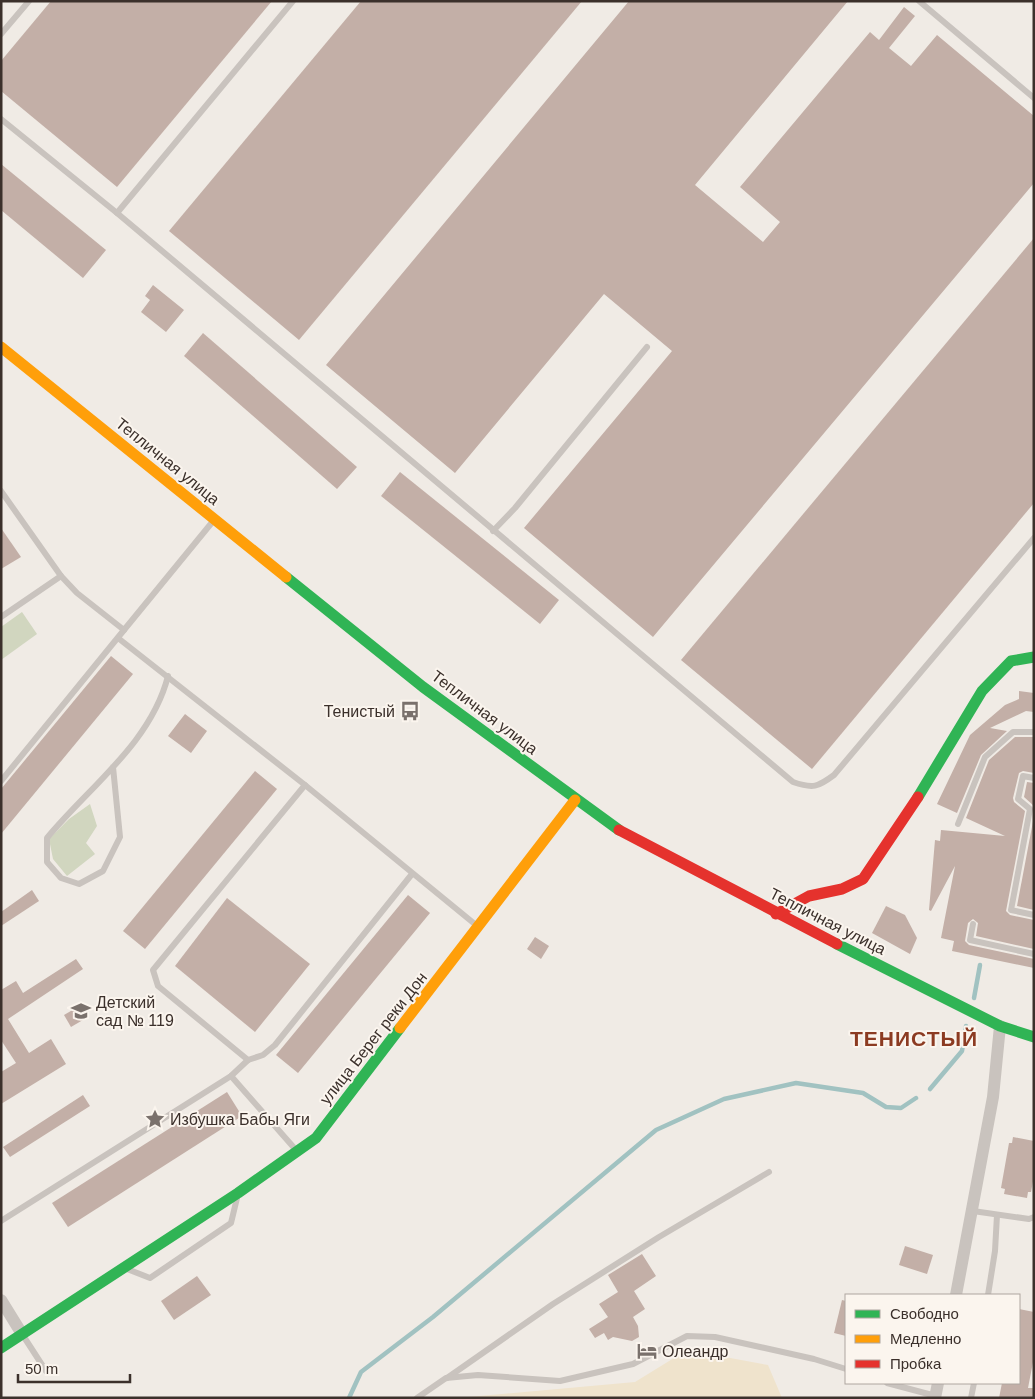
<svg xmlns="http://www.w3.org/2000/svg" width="1035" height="1399" viewBox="0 0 1035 1399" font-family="Helvetica,sans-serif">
	<rect width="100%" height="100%" fill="#f0ebe5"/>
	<!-- green -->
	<g fill="#d1d6bf">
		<polygon points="22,612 37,634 1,660 1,627"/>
		<polygon points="90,804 97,826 86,843 95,854 67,876 53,859 49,839 69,819"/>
	</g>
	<!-- sand -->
	<polygon fill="#efe3cc" points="687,1350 768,1365 782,1398 457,1398 635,1382"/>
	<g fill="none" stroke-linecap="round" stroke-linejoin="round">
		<!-- stream -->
		<g stroke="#a1c2c1" stroke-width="4.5">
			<polyline points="974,998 980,965"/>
			<polyline points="930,1089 962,1051 966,1026"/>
			<polyline points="349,1398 361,1372 433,1317 656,1130 724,1099 796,1083 863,1093 886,1107 901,1108 916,1098"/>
		</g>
	</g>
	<!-- building -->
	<g fill="#c3afa7">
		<polygon points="51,1 272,1 117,187 1,91 1,61"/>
		<polygon points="361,1 582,1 299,340 169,231"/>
		<polygon points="629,1 848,1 695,185 763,242 780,222 740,187 870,32 879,40 904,7 915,16 889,48 911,66 937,35 1034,116 1034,183 653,637 524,528 672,351 604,294 455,473 326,365"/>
		<polygon points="1,164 106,250 83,278 1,210"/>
		<polygon points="1034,238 1034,503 812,769 681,660"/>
		<polygon points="153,285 184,310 166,332 141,312 150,300 145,296"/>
		<polygon points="203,333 357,467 337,489 184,356"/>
		<polygon points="400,472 559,600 540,624 381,496"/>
		<polygon points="1,528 21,557 1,569"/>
		<polygon points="111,656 133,674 1,834 1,789"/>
		<polygon points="1019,691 1034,693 1034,712 1026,711 990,728 1007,731 981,755 957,813 937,804 970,735 1005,705 1019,699"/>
		<polygon points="185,714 207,731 191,753 168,736"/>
		<polygon points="1015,737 1034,737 1034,773 1023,771 1019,773 1013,798 1014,802 1025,811 1006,911 1010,915 1034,920 1034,949 976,936 978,923 973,919 968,923 965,941 969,945 1034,959 1034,968 952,951 954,941 941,938 955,866 931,911 929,910 935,840 940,841 941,830 1005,836 966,818 989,760"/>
		<polygon points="255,771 277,789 145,949 123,931"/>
		<polygon points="1027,782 1034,783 1034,806 1024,797"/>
		<polygon points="1034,816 1034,910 1017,906"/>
		<polygon points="32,890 39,901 1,926 1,912"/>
		<polygon points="408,895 430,913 298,1073 276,1055"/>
		<polygon points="227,898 310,964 255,1032 175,966"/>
		<polygon points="886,906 905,915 917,938 910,954 872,933"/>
		<polygon points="535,937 549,946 541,959 527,949"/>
		<polygon points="76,959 83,969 8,1019 29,1053 51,1039 66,1064 1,1104 1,1072 16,1063 1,1040 1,990 16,981 23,993"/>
		<polygon points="81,1005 88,1017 71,1027 64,1015"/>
		<polygon points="227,1092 242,1116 68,1227 52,1203"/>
		<polygon points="83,1095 90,1106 10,1157 3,1147"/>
		<polygon points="1013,1137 1034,1141 1034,1176 1031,1192 1028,1192 1027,1198 1004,1194 1005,1189 1001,1188 1009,1143 1012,1143"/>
		<polygon points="905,1246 933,1255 927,1274 899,1265"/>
		<polygon points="642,1254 656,1276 634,1291 645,1309 633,1317 638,1326 639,1337 632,1341 613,1337 608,1340 604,1333 595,1338 589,1329 608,1317 599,1304 618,1292 608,1275"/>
		<polygon points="197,1276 211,1295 174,1320 161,1301"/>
		<polygon points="842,1300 846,1301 846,1336 834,1333"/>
		<polygon points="1019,1309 1034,1312 1034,1357 1028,1388 1034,1388 1034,1398 999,1398 1002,1383 1019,1383"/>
	</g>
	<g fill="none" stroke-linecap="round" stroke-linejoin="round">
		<!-- lane -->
		<g stroke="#c9c3be" stroke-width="6">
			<polyline points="919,1 1034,98"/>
			<polyline points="1,34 29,1"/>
			<path d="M1 119 117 213 793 782C813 789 818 787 834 775L1034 538"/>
			<polyline points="117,213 293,1"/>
			<polyline points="1,491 61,576 77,593 124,630 214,520"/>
			<polyline points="493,531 515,508 647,347"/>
			<polyline points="1,617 61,576"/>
			<polyline points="118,638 305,785 476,925"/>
			<path d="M113 767 120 837 103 871 79 884 61 878 47 862V838C89 787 151 743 168 676"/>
			<polyline points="1034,778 1023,776 1018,799 1030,809 1011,910 1034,915"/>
			<polyline points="1,781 124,630"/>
			<polyline points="958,824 985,757 1013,732 1034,732"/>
			<polyline points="973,924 970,940 1034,954"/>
			<polyline points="248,1060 158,986 153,970 305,785"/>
			<polyline points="231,1076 296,1150"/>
			<polyline points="973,1211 1029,1219 1034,1217"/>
			<polyline points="1,1221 231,1076 248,1060 263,1055 275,1045 412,874"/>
			<polyline points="127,1269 150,1278 231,1223 237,1198"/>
			<polyline points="988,1295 995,1251 997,1215"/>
			<polyline points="24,1337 46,1371"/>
			<polyline points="447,1378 553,1304 659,1237 769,1172"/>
			<polyline points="887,1383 936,1396"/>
			<polyline points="417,1398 446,1378 478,1375 560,1381 633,1364 687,1336 715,1337 814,1359 846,1369"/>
			<polyline points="971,1398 974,1383"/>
		</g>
		<!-- street -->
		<g stroke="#c9c3be" stroke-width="12">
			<polyline points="956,1295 993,1097 1000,1026"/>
			<polyline points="1,1300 22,1334"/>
			<polyline points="935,1398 938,1383"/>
		</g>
		<!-- fast -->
		<g stroke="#30b455" stroke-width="11">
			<polyline points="286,577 423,687 619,830"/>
			<polyline points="918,797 982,691 1011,661 1034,657"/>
			<polyline points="837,944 1000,1026 1034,1037"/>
			<polyline points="1,1348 238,1193 316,1138 400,1028"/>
		</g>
		<!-- slow -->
		<g stroke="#ff9f0a" stroke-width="11">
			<polyline points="1,347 286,577"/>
			<polyline points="400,1028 575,800"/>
		</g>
		<!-- jam -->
		<g stroke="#e5322d" stroke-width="11">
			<polyline points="619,830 837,944"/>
			<polyline points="776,914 809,896 842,889 863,879 918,797"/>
		</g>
	</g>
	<!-- icons -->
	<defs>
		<symbol id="bus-bare" viewBox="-9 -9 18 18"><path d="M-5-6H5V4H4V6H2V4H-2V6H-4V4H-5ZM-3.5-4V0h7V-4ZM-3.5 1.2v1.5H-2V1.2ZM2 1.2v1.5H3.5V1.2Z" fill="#7a716c" stroke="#fbf5ee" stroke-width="2.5" paint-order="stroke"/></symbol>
		<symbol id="school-bare" viewBox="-9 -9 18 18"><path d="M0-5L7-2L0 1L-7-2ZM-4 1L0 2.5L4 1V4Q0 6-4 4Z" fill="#7a716c" stroke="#fbf5ee" stroke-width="2.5" paint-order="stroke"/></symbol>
		<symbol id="sight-bare" viewBox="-9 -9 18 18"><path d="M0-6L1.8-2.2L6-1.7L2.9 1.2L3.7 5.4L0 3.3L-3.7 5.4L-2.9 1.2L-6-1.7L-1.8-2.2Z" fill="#7a716c" stroke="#fbf5ee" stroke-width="2.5" paint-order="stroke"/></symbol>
		<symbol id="hotel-bare" viewBox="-9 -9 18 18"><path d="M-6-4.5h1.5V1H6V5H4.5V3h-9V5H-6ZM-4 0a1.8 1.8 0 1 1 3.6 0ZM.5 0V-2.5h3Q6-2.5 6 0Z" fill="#7a716c" stroke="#fbf5ee" stroke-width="2.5" paint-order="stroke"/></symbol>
	</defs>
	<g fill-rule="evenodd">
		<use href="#bus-bare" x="396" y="697" width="28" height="28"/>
		<use href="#school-bare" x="67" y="997" width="28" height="28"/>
		<use href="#sight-bare" x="141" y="1105" width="28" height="28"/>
		<use href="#hotel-bare" x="633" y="1337" width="28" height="28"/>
	</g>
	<g text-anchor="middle" stroke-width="4" stroke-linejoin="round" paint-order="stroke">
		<!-- street labels -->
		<g font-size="16" fill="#3b302b" stroke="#fbf5ee">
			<text transform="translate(168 461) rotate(39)" y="6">Тепличная улица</text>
			<text transform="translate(485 712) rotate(37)" y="6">Тепличная улица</text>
			<text transform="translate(828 921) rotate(27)" y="6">Тепличная улица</text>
			<text transform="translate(373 1038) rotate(-52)" y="6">улица Берег реки Дон</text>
		</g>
		<!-- poi labels -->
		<g font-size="16" fill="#3b302b" stroke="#fbf5ee" text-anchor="start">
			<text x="395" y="717" text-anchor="end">Тенистый</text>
			<text x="96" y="1008">Детский<tspan x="96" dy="18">сад № 119</tspan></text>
			<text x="170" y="1125">Избушка Бабы Яги</text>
			<text x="662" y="1357">Олеандр</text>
		</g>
		<!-- district labels -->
		<g font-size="21" font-weight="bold" letter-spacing="1" fill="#8c3b22" stroke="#fbf5ee">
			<text x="914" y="1046">ТЕНИСТЫЙ</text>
		</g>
	</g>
	<!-- border -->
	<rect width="1035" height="1399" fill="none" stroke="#3b302b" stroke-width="5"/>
	<!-- legend -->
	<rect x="845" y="1294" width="175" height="90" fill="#fbf5ee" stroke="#aea6a0"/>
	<rect x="855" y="1310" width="25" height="8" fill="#30b455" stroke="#aea6a0"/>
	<text x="890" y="1319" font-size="15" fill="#3b302b">Свободно</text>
	<rect x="855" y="1335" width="25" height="8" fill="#ff9f0a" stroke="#aea6a0"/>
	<text x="890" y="1344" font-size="15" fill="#3b302b">Медленно</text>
	<rect x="855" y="1360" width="25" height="8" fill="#e5322d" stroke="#aea6a0"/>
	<text x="890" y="1369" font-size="15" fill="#3b302b">Пробка</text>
	<!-- scale -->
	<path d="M18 1374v8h112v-8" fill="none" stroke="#3b302b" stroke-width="2.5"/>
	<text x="25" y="1374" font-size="15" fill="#3b302b" stroke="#fbf5ee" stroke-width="4" paint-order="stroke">50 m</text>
</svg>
